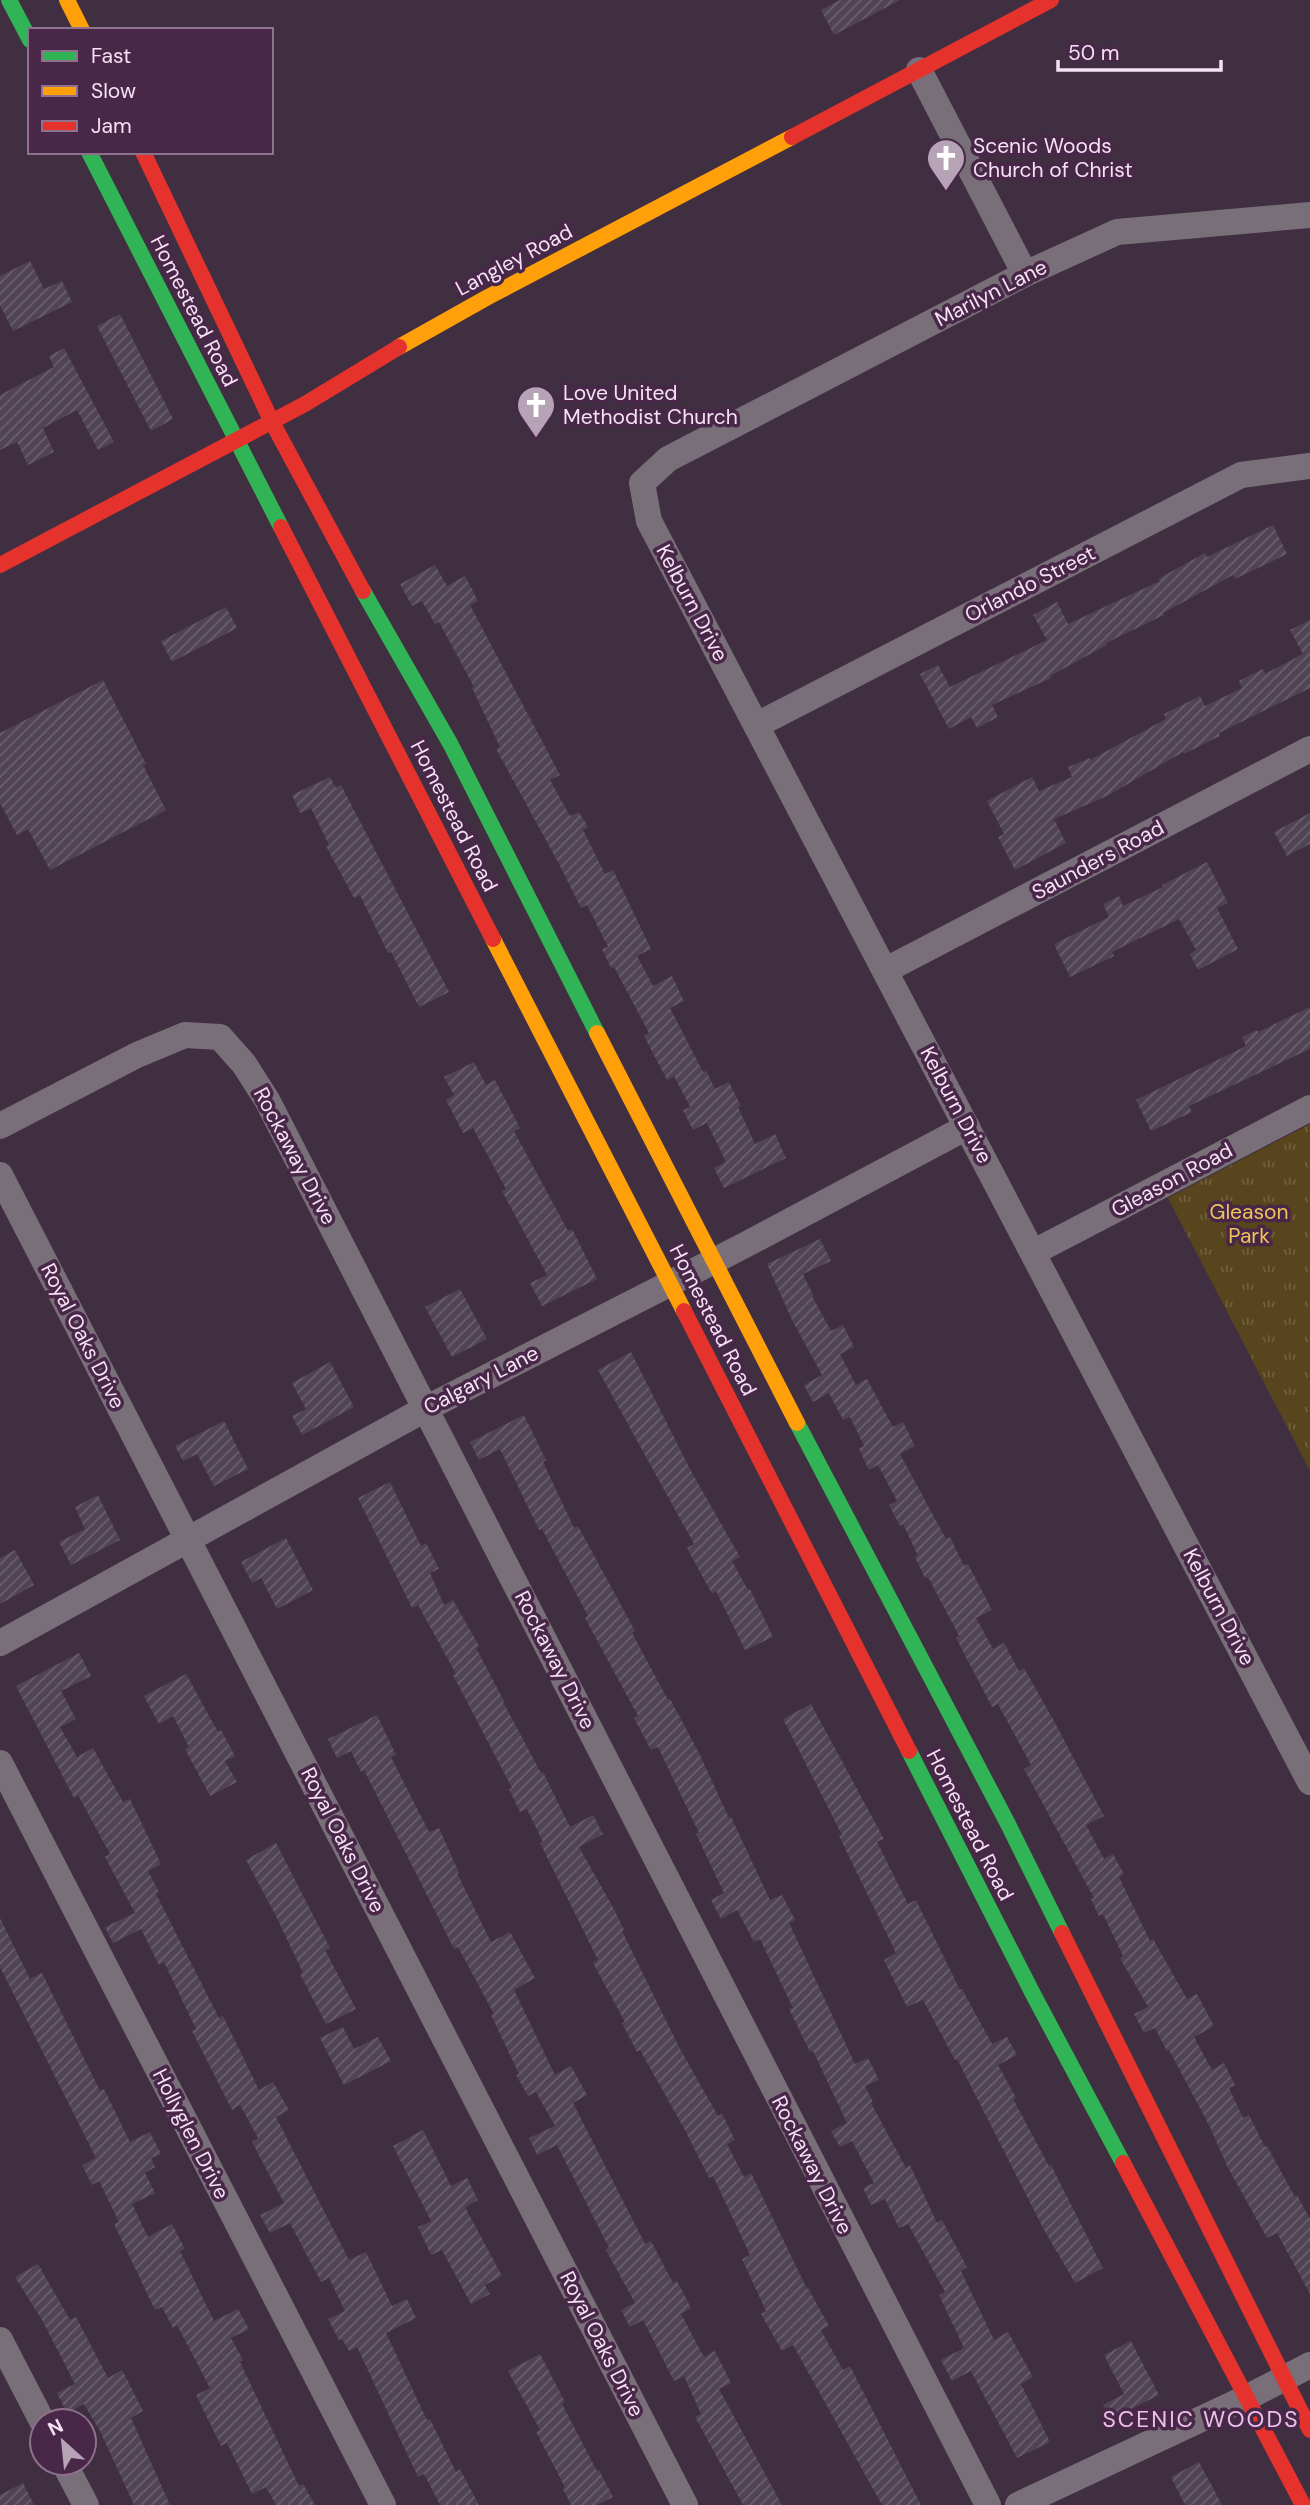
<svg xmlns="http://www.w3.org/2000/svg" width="1310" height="2505" viewBox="0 0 1310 2505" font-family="'DM Sans',sans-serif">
	<defs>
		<pattern id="grass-tufts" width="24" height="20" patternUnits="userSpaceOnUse" patternTransform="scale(1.75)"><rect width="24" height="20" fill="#58451d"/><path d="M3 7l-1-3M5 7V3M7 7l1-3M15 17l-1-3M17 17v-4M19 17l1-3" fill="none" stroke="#71603e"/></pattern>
		<pattern id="building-hatch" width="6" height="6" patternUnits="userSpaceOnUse" patternTransform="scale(1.75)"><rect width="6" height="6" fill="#504454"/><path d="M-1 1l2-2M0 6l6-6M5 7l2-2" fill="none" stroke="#6a5f6d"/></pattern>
	</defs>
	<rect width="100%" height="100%" fill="#402f40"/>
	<!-- grass -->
	<polygon fill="url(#grass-tufts)" points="1310,1124 1310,1471 1168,1198"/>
	<!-- building -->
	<g fill="url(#building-hatch)">
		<polygon points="840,0 900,0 834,35 821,10"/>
		<polygon points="30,261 44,289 62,281 72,302 13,331 0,305 0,276"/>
		<polygon points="120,314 173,419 151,431 97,326"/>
		<polygon points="64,348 114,442 98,450 77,410 43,428 54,452 28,465 17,442 0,450 0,395 54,367 49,356"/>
		<polygon points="1273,525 1287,554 1235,579 1233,575 1163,613 1164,615 1106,643 1107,645 1050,676 1051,678 992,705 998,717 977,728 971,717 949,729 920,674 938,665 950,687 1047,640 1033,615 1057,602 1068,624 1160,581 1158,579 1205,553 1207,557"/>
		<polygon points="435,565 447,586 465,576 478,601 470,605 560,775 550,780 570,816 579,812 588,827 583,830 605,874 613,870 651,949 637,956 653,986 672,976 684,1001 670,1008 703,1072 706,1071 715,1089 729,1082 741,1106 738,1107 755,1144 775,1134 786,1158 724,1188 714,1168 726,1162 707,1123 693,1130 683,1110 690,1107 674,1076 667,1080 644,1036 649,1033 614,967 611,968 602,949 608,947 587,905 581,908 559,864 496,749 500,747 472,688 474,687 439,622 435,624 422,601 412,606 400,584"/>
		<polygon points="226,607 237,628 172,662 161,641"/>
		<polygon points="1310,620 1310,688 1219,733 1220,736 1184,754 1183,752 1107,796 1054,819 1066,843 1015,870 998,837 1004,834 987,801 1032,777 1039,791 1072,777 1068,767 1090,758 1090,760 1166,719 1164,714 1200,696 1205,706 1242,688 1239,681 1263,669 1265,674 1303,654 1290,630"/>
		<polygon points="103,680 146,764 143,765 166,810 50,870 28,829 17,835 0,803 0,733"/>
		<polygon points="330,777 336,788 341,785 449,992 419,1007 391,952 388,953 360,895 354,898 326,846 329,845 311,808 300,813 292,795"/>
		<polygon points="1310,813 1310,844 1287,856 1274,832"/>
		<polygon points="1207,862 1228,903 1217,908 1238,949 1198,970 1190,954 1196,950 1179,919 1112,952 1114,956 1070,977 1054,944 1109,917 1103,904 1119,896 1123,906 1163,887 1162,885"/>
		<polygon points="1310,1007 1310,1049 1189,1106 1192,1112 1151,1131 1136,1100 1246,1046 1242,1037 1257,1030 1258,1032"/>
		<polygon points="474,1062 486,1085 495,1080 520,1128 514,1131 568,1231 572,1229 597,1279 542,1306 530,1283 547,1275 502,1191 506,1189 473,1128 463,1133 446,1100 454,1095 444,1077"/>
		<polygon points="820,1239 831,1261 803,1274 813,1295 812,1296 831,1331 843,1325 854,1347 840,1354 856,1385 867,1379 893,1427 903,1422 915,1446 900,1454 946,1539 950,1537 964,1566 968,1564 992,1610 976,1618 993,1649 1004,1643 1019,1671 1024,1668 1054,1721 1104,1816 1086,1825 1104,1859 1113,1854 1124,1874 1119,1877 1150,1941 1153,1939 1187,1999 1197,1994 1214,2026 1194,2037 1212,2070 1224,2063 1235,2085 1229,2088 1243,2118 1249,2115 1265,2147 1267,2146 1295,2197 1297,2195 1310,2219 1310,2294 1277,2233 1267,2238 1228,2168 1209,2125 1169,2050 1167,2051 1155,2028 1144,2033 1134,2014 1148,2007 1120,1958 1123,1956 1103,1914 1099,1916 1091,1899 1094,1898 1024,1769 1031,1765 998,1704 992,1707 956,1638 959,1636 928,1577 925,1578 915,1557 918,1556 903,1524 900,1526 889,1505 897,1501 878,1465 869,1470 859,1449 864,1446 850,1417 843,1420 829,1393 813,1402 804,1385 822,1375 792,1320 767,1264"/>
		<polygon points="460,1289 487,1339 452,1357 425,1307"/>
		<polygon points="631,1352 691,1471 740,1557 732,1561 748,1590 750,1589 773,1637 745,1650 716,1591 712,1594 687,1548 694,1544 598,1370"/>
		<polygon points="330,1362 354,1407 302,1435 292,1416 306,1409 292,1383"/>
		<polygon points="524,1415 546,1460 543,1462 574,1528 578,1526 635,1631 632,1633 668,1700 670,1699 698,1751 729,1818 731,1817 770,1900 782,1895 795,1920 789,1923 855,2064 868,2058 879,2080 865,2086 873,2102 871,2103 906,2168 910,2165 937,2223 942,2220 967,2267 961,2271 994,2340 1008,2332 1033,2377 1021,2384 1050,2442 1017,2458 971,2371 952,2381 941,2360 964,2348 939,2295 945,2292 908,2224 899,2228 885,2199 871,2205 863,2188 874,2183 852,2141 840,2147 831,2131 847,2123 813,2051 810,2052 789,2009 793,2008 760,1939 754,1942 737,1910 721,1919 711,1900 724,1893 696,1834 699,1833 658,1747 651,1750 634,1718 638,1716 585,1618 588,1616 542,1529 539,1530 500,1449 479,1460 470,1442"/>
		<polygon points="224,1421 248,1469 214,1486 197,1454 183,1461 175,1446"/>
		<polygon points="390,1482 421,1546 426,1543 439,1569 430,1573 444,1605 453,1600 479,1646 476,1648 504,1701 503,1702 541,1773 543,1772 570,1827 593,1815 603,1834 579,1847 615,1911 624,1930 622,1931 679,2047 718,2116 722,2114 735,2140 727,2144 744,2177 751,2173 807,2289 808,2288 829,2326 821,2330 843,2370 850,2366 921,2505 882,2505 793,2345 782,2351 761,2314 766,2311 742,2259 750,2255 713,2176 709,2178 686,2132 640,2050 637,2052 622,2023 625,2022 593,1963 598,1960 540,1843 543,1842 527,1809 520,1812 509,1789 512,1788 453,1675 456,1674 418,1605 412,1608 358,1498"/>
		<polygon points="98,1495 120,1540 71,1565 59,1542 85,1529 75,1507"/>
		<polygon points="286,1538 313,1590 277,1609 261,1578 252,1583 241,1562"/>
		<polygon points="15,1550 34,1585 0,1604 0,1558"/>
		<polygon points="79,1653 91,1676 61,1691 76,1719 60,1727 77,1757 93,1748 123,1802 130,1799 161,1864 148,1871 159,1892 156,1894 219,2018 223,2016 259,2090 273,2082 289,2110 276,2117 349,2260 366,2252 392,2306 407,2299 416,2318 386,2333 427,2420 430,2419 456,2472 460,2469 479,2505 440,2505 424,2474 418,2477 357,2347 349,2351 342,2339 339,2340 328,2319 345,2311 329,2278 321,2282 290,2223 270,2233 260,2215 284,2203 252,2142 258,2138 240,2105 232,2110 192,2031 196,2029 164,1962 159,1965 141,1929 113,1943 105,1927 135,1913 105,1857 110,1854 78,1795 74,1798 16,1686"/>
		<polygon points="186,1674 218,1732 221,1730 235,1756 225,1761 237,1782 210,1796 185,1749 189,1747 173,1716 159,1724 144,1696"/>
		<polygon points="811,1704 884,1839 877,1842 908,1904 916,1900 960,1990 962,1989 992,2044 1007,2037 1017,2055 998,2065 1016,2098 1013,2099 1049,2166 1051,2165 1103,2268 1075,2283 1043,2228 957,2059 955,2060 923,2000 907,2007 884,1960 896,1953 839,1836 842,1835 783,1719"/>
		<polygon points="377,1715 396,1755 391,1757 429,1832 439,1828 459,1873 457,1873 491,1942 510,1932 535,1978 514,1990 555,2075 571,2066 587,2095 573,2103 645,2244 651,2241 673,2283 677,2281 691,2308 681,2314 704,2357 715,2351 731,2383 719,2389 782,2505 743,2505 695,2417 701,2414 684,2376 674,2381 643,2320 630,2327 621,2310 635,2303 606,2250 609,2248 557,2145 537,2155 529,2138 555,2126 536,2092 528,2096 516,2075 519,2074 491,2015 494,2014 458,1947 454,1949 364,1770 361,1772 351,1751 337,1758 328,1739"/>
		<polygon points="276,1843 330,1948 325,1950 356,2009 326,2024 300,1974 303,1973 276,1916 246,1860"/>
		<polygon points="0,1918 30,1979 42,1973 100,2091 104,2089 130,2142 150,2132 161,2154 151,2158 155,2167 145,2173 155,2193 132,2204 148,2237 172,2224 185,2249 180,2251 214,2321 238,2309 249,2329 231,2338 243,2360 240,2362 299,2486 303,2484 315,2505 276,2505 266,2487 252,2494 227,2443 221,2446 196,2395 210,2388 177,2325 173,2328 162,2307 155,2310 114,2224 119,2222 99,2181 92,2185 82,2165 96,2158 0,1967"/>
		<polygon points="343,2027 354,2049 378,2037 391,2061 344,2085 320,2038"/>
		<polygon points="423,2130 451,2186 467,2178 478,2200 465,2207 502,2276 485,2285 490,2294 471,2304 442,2250 431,2255 418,2227 431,2221 393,2146"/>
		<polygon points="38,2264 70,2320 76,2317 108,2378 122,2370 143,2411 131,2418 170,2505 134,2505 101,2433 84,2404 67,2413 57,2393 75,2384 42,2320 15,2277"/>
		<polygon points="1131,2341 1159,2395 1111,2419 1103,2405 1124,2394 1104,2355"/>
		<polygon points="540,2354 565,2402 562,2404 597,2471 599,2470 613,2497 597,2505 571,2505 563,2489 565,2487 536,2432 540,2430 508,2371"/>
		<polygon points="1199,2462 1222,2505 1185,2505 1171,2477"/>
		<polygon points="23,2483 34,2505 0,2505 0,2495"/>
	</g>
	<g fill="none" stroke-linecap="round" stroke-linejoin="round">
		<!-- street -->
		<g stroke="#796f79" stroke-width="26">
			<polyline points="919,70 1025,274"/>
			<polyline points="1310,215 1117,232 1025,274 668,459 642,483 649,521 1310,1782"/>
			<polyline points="757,725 1241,475 1310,466"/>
			<polyline points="886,970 1310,749"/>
			<path d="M0 1126 137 1055 185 1035 220 1037 244 1064 267 1100C509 1567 746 2037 988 2505"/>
			<polyline points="0,1175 685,2505"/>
			<polyline points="1034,1252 1310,1108"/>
			<polyline points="0,1643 427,1408 745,1245 967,1127"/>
			<polyline points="0,1763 383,2505"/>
			<polyline points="0,2340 42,2421"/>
			<polyline points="64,2463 86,2505"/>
			<polyline points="1018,2505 1248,2397 1310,2365"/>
		</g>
		<!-- fast -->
		<g stroke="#30b455" stroke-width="16">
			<polyline points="9,0 30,40"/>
			<polyline points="89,152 281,527"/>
			<polyline points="363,591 451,745 597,1033"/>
			<polyline points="797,1423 1008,1824 1062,1933"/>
			<polyline points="909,1751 1033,1994 1123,2163"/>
		</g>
		<!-- slow -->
		<g stroke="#ff9f0a" stroke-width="16">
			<polyline points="67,0 82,30"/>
			<polyline points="399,347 488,297 792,137"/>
			<polyline points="493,939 684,1311"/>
			<polyline points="597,1033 797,1423"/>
		</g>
		<!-- jam -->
		<g stroke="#e5322d" stroke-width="16">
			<polyline points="792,137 1051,0"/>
			<polyline points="143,152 272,422 363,591"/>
			<polyline points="281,527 493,939"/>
			<polyline points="0,565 305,404 399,347"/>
			<polyline points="684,1311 909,1751"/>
			<polyline points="1062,1933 1310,2430"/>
			<polyline points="1123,2163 1303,2505"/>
		</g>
	</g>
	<!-- icons -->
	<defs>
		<symbol id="church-pin" viewBox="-11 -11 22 30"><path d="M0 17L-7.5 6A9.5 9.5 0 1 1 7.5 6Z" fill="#b6a3b6" stroke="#482748"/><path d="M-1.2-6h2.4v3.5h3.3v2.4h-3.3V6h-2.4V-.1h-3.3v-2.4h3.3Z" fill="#fff"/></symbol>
	</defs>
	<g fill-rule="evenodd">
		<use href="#church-pin" x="924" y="136" width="44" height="60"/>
		<use href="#church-pin" x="514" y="383" width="44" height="60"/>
	</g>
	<g text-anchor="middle" stroke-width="7" stroke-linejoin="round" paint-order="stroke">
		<!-- poi labels -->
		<g font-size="21" fill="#f6e1f5" stroke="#482748" text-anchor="start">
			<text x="973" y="153">Scenic Woods<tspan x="973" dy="24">Church of Christ</tspan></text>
			<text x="563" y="400">Love United<tspan x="563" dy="24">Methodist Church</tspan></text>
		</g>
		<!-- street labels -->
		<g font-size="21" fill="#f6e1f5" stroke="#482748">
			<text transform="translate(514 260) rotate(-28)" y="7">Langley Road</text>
			<text transform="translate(991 293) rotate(-27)" y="7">Marilyn Lane</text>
			<text transform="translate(194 311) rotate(63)" y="7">Homestead Road</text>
			<text transform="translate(1030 584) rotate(-27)" y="7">Orlando Street</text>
			<text transform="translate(692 603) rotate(62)" y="7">Kelburn Drive</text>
			<text transform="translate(454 816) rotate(63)" y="7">Homestead Road</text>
			<text transform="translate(1098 860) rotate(-28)" y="7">Saunders Road</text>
			<text transform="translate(956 1105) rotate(62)" y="7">Kelburn Drive</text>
			<text transform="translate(295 1156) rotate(62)" y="7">Rockaway Drive</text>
			<text transform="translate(1172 1180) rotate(-28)" y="7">Gleason Road</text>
			<text transform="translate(713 1320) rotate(63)" y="7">Homestead Road</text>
			<text transform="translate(83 1336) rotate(63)" y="7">Royal Oaks Drive</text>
			<text transform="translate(481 1380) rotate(-27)" y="7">Calgary Lane</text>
			<text transform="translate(1219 1607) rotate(62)" y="7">Kelburn Drive</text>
			<text transform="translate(555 1660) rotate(63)" y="7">Rockaway Drive</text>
			<text transform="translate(970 1825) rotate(63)" y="7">Homestead Road</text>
			<text transform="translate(343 1840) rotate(63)" y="7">Royal Oaks Drive</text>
			<text transform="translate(191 2134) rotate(63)" y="7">Hollyglen Drive</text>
			<text transform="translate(812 2165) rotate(63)" y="7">Rockaway Drive</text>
			<text transform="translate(602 2344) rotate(63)" y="7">Royal Oaks Drive</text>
		</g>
		<!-- park labels -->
		<g font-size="21" fill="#efc459" stroke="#482748">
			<text x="1249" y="1219">Gleason<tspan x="1249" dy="24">Park</tspan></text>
		</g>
		<!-- neighbourhood labels -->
		<g font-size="23" letter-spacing="2" fill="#eac1e9" stroke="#482748">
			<text x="1201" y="2427">SCENIC WOODS</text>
		</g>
	</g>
	<!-- legend -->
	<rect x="28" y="28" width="245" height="126" fill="#482748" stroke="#8e718d" stroke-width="2"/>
	<rect x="42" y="51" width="35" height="10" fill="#30b455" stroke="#8e718d" stroke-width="2"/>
	<text x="91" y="63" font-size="21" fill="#f6e1f5">Fast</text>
	<rect x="42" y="86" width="35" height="10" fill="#ff9f0a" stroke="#8e718d" stroke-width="2"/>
	<text x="91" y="98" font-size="21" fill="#f6e1f5">Slow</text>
	<rect x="42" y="121" width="35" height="10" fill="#e5322d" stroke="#8e718d" stroke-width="2"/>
	<text x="91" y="133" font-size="21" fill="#f6e1f5">Jam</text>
	<!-- north arrow -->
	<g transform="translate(63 2442) rotate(333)"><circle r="33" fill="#482748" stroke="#8e718d" stroke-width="2"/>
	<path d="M0-5L12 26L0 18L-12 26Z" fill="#b6a3b6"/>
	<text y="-10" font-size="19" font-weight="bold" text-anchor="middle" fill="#f6e1f5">N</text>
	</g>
	<!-- scale -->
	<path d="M1058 60v10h163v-10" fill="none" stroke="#f6e1f5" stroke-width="3.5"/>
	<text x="1068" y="60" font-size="21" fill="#f6e1f5" stroke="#482748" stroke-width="5" paint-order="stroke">50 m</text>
</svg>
